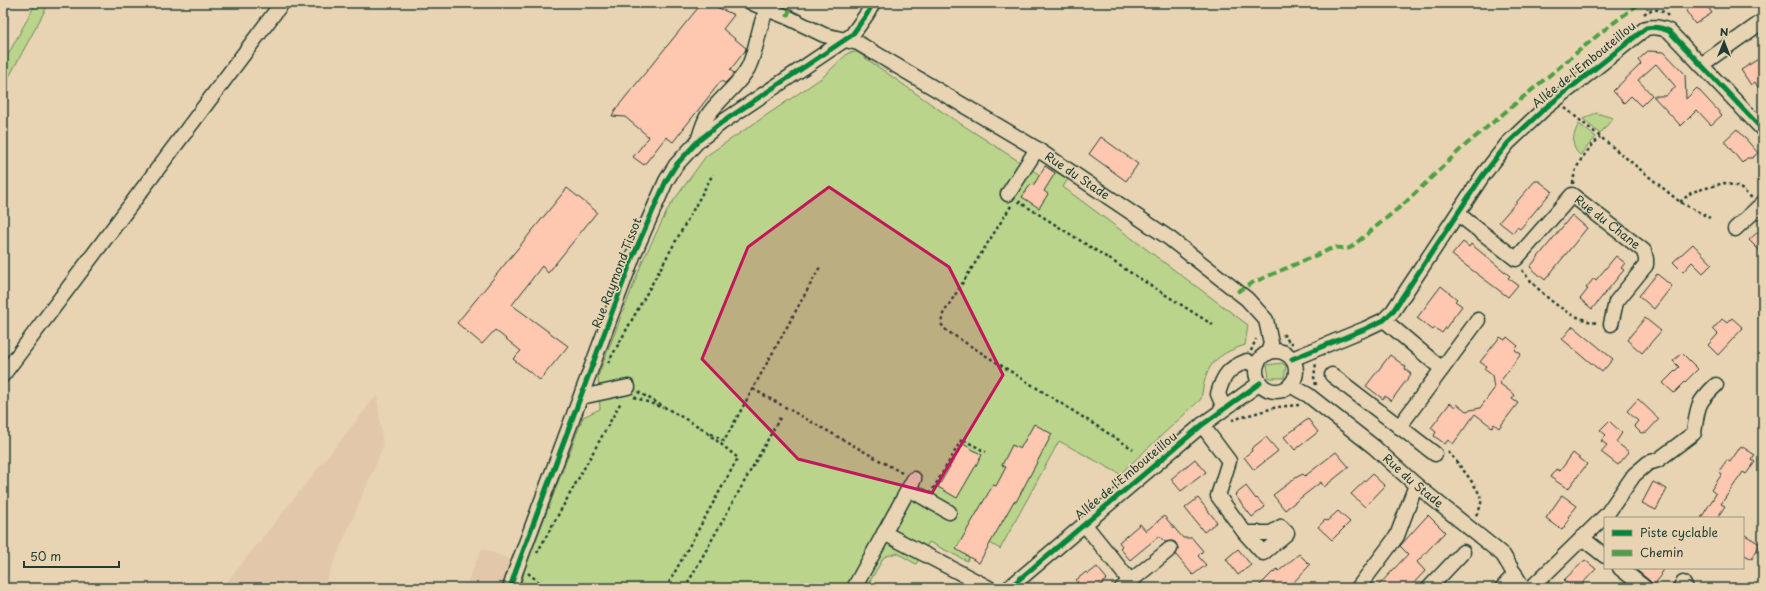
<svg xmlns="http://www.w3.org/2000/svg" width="1766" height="591" viewBox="0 0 1766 591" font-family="'Playpen Sans',sans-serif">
	<rect width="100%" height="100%" fill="#e8d4b2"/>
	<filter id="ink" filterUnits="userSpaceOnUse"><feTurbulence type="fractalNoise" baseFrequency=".025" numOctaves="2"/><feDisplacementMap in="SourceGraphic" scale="8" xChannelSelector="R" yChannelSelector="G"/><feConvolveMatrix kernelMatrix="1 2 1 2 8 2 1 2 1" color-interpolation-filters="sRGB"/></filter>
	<g filter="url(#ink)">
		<!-- built -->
		<g fill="#e2c7aa">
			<polygon points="377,395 383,447 323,588 222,588"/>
			<polygon points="482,548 511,560 503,588 465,588"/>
		</g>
		<!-- green -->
		<g fill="#bad48b" stroke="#6c8860">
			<polygon points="36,3 49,3 3,88 3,64"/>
			<path d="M857 52 941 111 1040 175 1045 166 1068 179 1063 187 1248 325 1245 345C1212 356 1206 366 1201 399L1120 474 1059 441 1000 549 990 543 969 557 967 561 929 542 916 564 897 553 884 557 866 588H520L525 569 583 417 600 409 598 376 643 260 669 207 706 156 823 77 848 53Z"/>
			<polygon points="1596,113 1613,118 1600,134 1583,119"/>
			<path d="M1579 124 1596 137 1580 155C1570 147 1573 133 1579 124Z"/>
			<polygon points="1282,363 1286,366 1284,378 1269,378 1267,365"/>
		</g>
		<!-- building -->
		<g fill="#fdc7b0" stroke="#1f3d34">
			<polygon points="702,3 708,3 734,15 723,29 746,48 745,51 730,70 734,73 733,75 725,83 721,81 673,142 666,137 644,165 633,157 649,137 625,117 612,116 615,110"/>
			<polygon points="1683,3 1705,3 1712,13 1695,24 1686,11 1688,10"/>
			<polygon points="1648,51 1664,52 1685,74 1686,99 1697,88 1722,115 1711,125 1697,110 1681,126 1653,96 1665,96 1676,87 1656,64 1638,80 1652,95 1641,106 1631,96 1624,103 1613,91 1641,64 1638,60"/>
			<polygon points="1763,56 1763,96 1755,82 1751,85 1741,70"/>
			<polygon points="1737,129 1758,153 1752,158 1747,158 1742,163 1724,141"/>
			<polygon points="1101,137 1138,164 1126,181 1089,154"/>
			<polygon points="1045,166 1055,173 1044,191 1048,194 1039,208 1022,197 1031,184 1033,186"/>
			<polygon points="1535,181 1539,181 1552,191 1520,229 1517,227 1513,233 1499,222"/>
			<polygon points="567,188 597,212 548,273 542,266 512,305 568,346 540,380 513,359 521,351 495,330 482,344 457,323"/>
			<polygon points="1572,215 1587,228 1545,280 1530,267"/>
			<polygon points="1763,227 1763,254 1749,240"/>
			<polygon points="1463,242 1469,247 1471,244 1510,276 1508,278 1518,285 1508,297 1452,255"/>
			<polygon points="1693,244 1712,264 1703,273 1692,262 1683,272 1673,262"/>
			<polygon points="1616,256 1625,263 1621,268 1624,270 1592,309 1580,299 1588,289 1586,288 1594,278 1596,280"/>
			<polygon points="1657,274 1672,286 1654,309 1639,296"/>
			<polygon points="1441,286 1457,299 1455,301 1462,306 1442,333 1435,328 1433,330 1417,318"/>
			<polygon points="1645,318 1661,331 1642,353 1627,340"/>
			<polygon points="1732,318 1743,328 1718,355 1708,345 1718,334 1713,329 1722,319 1727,323"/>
			<polygon points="1573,326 1613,359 1602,372 1562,339"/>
			<polygon points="1500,337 1505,340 1507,337 1518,346 1515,350 1521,354 1499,383 1515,395 1512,399 1518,403 1499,428 1494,424 1492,427 1475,414 1453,444 1448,440 1445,444 1434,436 1436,432 1431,428 1450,403 1455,407 1457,404 1466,411 1480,408 1494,389 1492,375 1484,369 1486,366 1480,362"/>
			<polygon points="1682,353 1698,369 1674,393 1663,383 1679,367 1673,361"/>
			<polygon points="1390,355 1406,367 1405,369 1411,374 1391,401 1385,396 1383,399 1366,386"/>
			<polygon points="1638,399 1659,419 1647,432 1641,433 1634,426 1638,421 1627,411"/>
			<polygon points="1308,419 1318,432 1295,450 1284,437"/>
			<polygon points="1609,421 1622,433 1616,442 1629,452 1618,465 1601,452 1607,445 1601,441 1606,435 1600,430"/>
			<polygon points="1034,424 1052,434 1016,502 1014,501 979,563 956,549 993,485 996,486 1006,467 1002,465 1012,445 1020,449"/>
			<polygon points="1266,437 1278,451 1254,470 1244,457 1252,451 1251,449"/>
			<polygon points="963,444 982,455 957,498 938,487"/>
			<polygon points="1741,446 1755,455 1752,460 1755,462 1746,474 1743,472 1721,504 1725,506 1717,518 1701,518 1716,494 1711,490 1722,474 1719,471 1727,460 1730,462"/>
			<polygon points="1336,452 1349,467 1324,487 1321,482 1285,510 1273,495 1297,477 1303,474 1305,476"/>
			<polygon points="1573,453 1587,464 1568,489 1550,477 1556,469 1560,471"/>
			<polygon points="1195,459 1206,472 1181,491 1171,479"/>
			<polygon points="1372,474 1385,486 1365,507 1351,494"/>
			<polygon points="1653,482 1667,489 1656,510 1642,503"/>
			<polygon points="1246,486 1256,499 1257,498 1265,507 1252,517 1235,495"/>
			<polygon points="1562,495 1577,506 1568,517 1570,519 1562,530 1546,518"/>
			<polygon points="1198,498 1217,522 1204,532 1185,508"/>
			<polygon points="1338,511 1350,522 1332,540 1318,527 1325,520 1327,521"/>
			<polygon points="1428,515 1445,532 1417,562 1425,571 1409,588 1376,588 1408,554 1400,546"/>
			<polygon points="1164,516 1183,538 1192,538 1203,551 1198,556 1206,565 1193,575 1176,555 1178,548 1176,543 1173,541 1165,542 1159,536 1130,560 1120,548 1122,546 1119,542 1140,524 1146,531"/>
			<polygon points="1743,534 1760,544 1752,559 1743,554"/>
			<polygon points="1238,549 1251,565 1238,575 1226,559"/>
			<polygon points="1299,554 1310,565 1289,587 1285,583 1281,588 1257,588 1273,572 1274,573 1277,569 1279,571"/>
			<polygon points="1585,560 1596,569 1578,588 1572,588 1564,580"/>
			<polygon points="1097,567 1107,579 1097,588 1071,588 1078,582 1076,580 1086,572 1088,574"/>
			<polygon points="1634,568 1664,568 1660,574 1661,576 1653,586 1650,581"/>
		</g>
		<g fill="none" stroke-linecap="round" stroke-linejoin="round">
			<defs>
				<g id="minor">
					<path id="s1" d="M752 3 787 17 824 35 858 43 1037 149 1169 238 1247 299 1266 320 1271 343 1268 353"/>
					<polyline points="1701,65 1763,21"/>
					<path d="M698 141C701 132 703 123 708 115 720 98 738 86 748 68 757 50 758 27 767 9"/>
					<polyline points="1008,194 1037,149"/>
					<path id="s2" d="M1458 214 1516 259 1572 195 1644 251 1646 259V265L1616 302 1611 324"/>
					<polyline points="1735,229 1763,203"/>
					<polyline points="1384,320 1442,369 1399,427"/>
					<circle cx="1276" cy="371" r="20"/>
					<path d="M1292 359 1365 329 1384 320 1393 311 1483 175 1508 143 1544 109 1646 28C1655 26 1661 27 1669 31L1763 130"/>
					<polyline points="1442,369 1478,320"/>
					<polyline points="3,375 282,3"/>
					<polyline points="1332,375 1435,454"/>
					<path id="s3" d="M1291 384 1297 389 1308 395 1374 447 1416 485 1503 555 1523 588"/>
					<polyline points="581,397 628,387"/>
					<path d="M1224 408 1218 394C1223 375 1229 368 1247 361L1256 366"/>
					<polyline points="1202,425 1229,461 1218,496 1245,533 1263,553 1287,533 1281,527 1271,533 1245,533"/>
					<polyline points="909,489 949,512"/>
					<polyline points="1085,525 1130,581"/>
					<polyline points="884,533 989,588"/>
					<polyline points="1582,538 1605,556"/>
					<polyline points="1620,568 1645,588"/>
					<polyline points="510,588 516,570 633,256 666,181 676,165 698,141 721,123 852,35 867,14 873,3"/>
					<polyline points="854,588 914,479"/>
					<polyline points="1009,588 1202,425 1260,383"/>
					<polyline points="1122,588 1170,549"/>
					<polyline points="1358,588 1397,536 1416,485"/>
					<polyline points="1429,588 1463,552"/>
					<polyline points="1502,588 1515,574"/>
					<path d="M1531 588 1607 514 1634 475 1648 463 1658 460 1694 433C1698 406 1696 404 1716 385"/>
					<polyline points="1680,588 1683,583 1686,588"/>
				</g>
			</defs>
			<!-- minor casing -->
			<use href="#minor" stroke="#1f3d34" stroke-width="17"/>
			<!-- path -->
			<g stroke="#1f3d34" stroke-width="2.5" stroke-dasharray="3 3" stroke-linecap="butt">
				<path d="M1644 14C1652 8 1661 8 1668 16"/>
				<polyline points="1565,108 1680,202 1710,218"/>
				<path d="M1573 184C1574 164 1587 151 1600 137"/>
				<polyline points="1018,201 1213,325"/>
				<polyline points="1680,202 1692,192 1724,183 1739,187 1752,198"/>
				<polyline points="1011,206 943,314 941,324 947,331 1133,449"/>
				<path d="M1522 270C1540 294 1568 319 1598 323"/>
				<polyline points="1283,334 1290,343 1293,343"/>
				<polyline points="1251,351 1256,339"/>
				<polyline points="608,363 713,174"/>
				<polyline points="1316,385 1314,377 1316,363"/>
				<polyline points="753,389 904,474"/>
				<polyline points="638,392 724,441 820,267"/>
				<polyline points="634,397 663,408"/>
				<polyline points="1232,420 1277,407 1299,405"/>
				<path d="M1448 452C1456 460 1480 490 1481 499 1482 506 1478 512 1475 517"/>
				<polyline points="933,489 962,439 986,452"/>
				<polyline points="537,553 621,402"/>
				<polyline points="528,573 546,588"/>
				<polyline points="666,588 738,458 705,431"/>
				<polyline points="685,588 781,416"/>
			</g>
			<!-- minor -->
			<use href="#minor" stroke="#e8d4b2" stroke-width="14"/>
			<!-- quiet -->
			<g stroke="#4da043" stroke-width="4" stroke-dasharray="8 4" stroke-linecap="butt">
				<polyline points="787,17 792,3"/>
				<path d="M1237 292 1252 283 1333 248C1339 246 1344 250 1350 248L1406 202 1462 148 1604 30 1640 3"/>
			</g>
			<defs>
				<g id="cycleway">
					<path d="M1292 359 1365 329 1384 320 1393 311 1483 175 1508 143 1544 109 1646 28C1655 26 1661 27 1669 31L1763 130"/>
					<polyline points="510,588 516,570 633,256 666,181 676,165 698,141 721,123 852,35 867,14 873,3"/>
					<polyline points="1009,588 1202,425 1260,383"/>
				</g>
			</defs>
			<!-- cycleway casing -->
			<use href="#cycleway" stroke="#e8d4b2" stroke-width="8"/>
			<!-- cycleway -->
			<use href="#cycleway" stroke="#00873e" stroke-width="5"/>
		</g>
	</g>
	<!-- marked area -->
	<path fill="#c2185b" fill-opacity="0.2" stroke="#c2185b" stroke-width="3" stroke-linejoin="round" d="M829 187 949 267 1003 375 932 493 798 459 702 359 748 247Z"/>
	<g text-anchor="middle" stroke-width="3.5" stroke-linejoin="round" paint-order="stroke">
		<!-- street labels -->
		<g font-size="12" fill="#1f3d34" stroke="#e8d4b2">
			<text transform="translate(1584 65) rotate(-39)" y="4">Allée de l'Embouteillou</text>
			<text dy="4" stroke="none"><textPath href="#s1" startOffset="370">Rue du Stade</textPath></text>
			<text dy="4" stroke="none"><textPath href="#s2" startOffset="203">Rue du Chane</textPath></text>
			<text transform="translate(617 273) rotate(-69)" y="4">Rue Raymond Tissot</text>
			<text transform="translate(1126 476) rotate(-40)" y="4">Allée de l'Embouteillou</text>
			<text dy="4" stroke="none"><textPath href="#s3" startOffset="156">Rue du Stade</textPath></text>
		</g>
	</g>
	<!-- margin -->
	<rect width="1766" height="591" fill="none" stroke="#e8d4b2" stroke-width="16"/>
	<rect x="8" y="8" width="1750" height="575" fill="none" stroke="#1f3d34" stroke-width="1.5" filter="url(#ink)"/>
	<!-- legend -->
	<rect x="1604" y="517" width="140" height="52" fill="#e8d4b2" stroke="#989880"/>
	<rect x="1612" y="530" width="20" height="6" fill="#00873e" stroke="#989880"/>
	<text x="1640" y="537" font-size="12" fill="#1f3d34">Piste cyclable</text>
	<rect x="1612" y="550" width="20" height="6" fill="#4da043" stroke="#989880"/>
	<text x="1640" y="557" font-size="12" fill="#1f3d34">Chemin</text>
	<!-- north arrow -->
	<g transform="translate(1724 42)" stroke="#e8d4b2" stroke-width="3" paint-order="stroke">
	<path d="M0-3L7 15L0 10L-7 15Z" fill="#1f3d34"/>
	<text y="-6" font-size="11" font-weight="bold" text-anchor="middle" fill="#1f3d34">N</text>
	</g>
	<!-- scale -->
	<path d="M24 561v6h95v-6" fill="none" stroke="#1f3d34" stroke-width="2"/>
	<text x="30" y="561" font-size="12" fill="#1f3d34" stroke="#e8d4b2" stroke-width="3" paint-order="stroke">50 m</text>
</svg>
